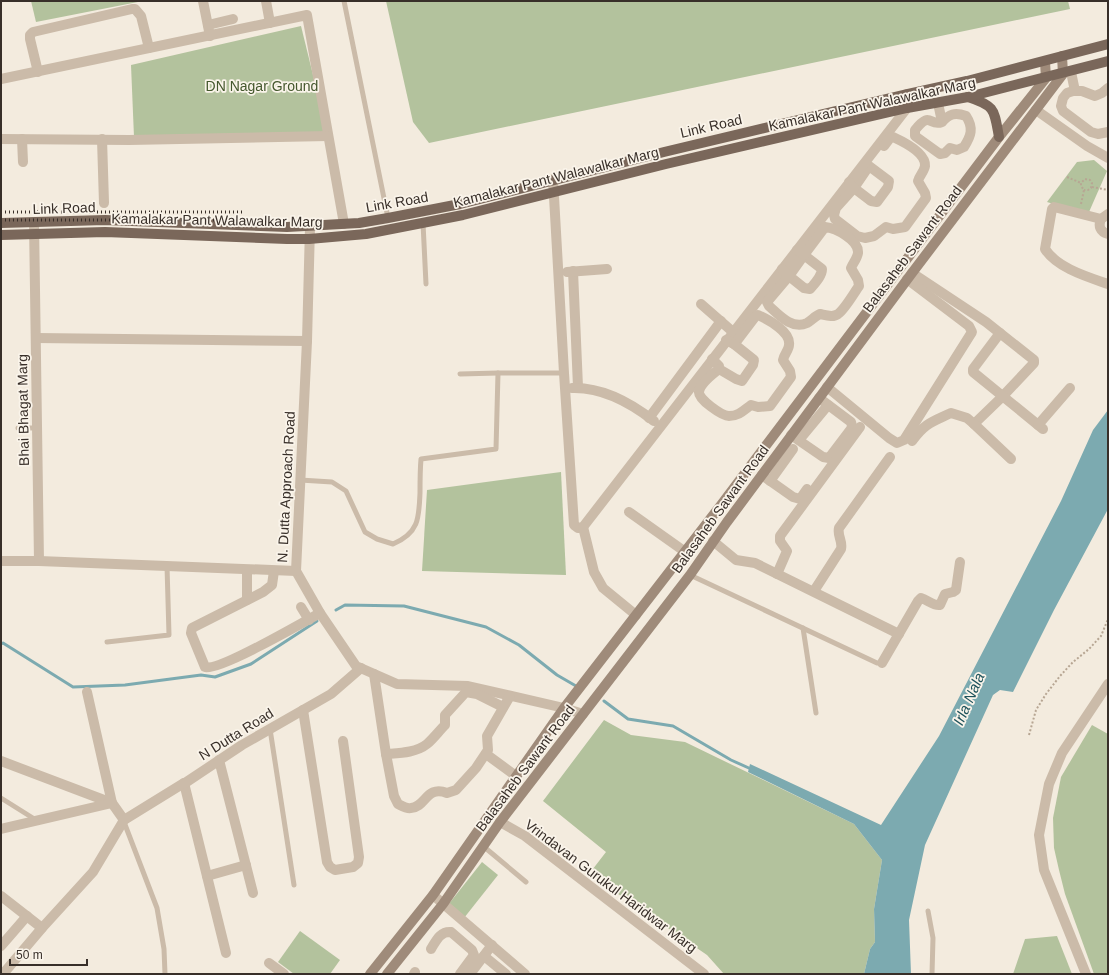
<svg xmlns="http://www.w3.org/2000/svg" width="1109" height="975" viewBox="0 0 1109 975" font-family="Helvetica,sans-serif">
	<rect width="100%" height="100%" fill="#f3ebde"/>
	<!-- green -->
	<g fill="#b3c29d">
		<polygon points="31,1 143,1 36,22"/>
		<polygon points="386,1 1068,1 1070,9 429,143 413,122"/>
		<polygon points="301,26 328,136 134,137 131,65"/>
		<polygon points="1094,160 1107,171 1089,212 1077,211 1047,202 1077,162"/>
		<polygon points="561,472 566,575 422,571 427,490"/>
		<polygon points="604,720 631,735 685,742 854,824 882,860 874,909 875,942 870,949 864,974 724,974 707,955 589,874 606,852 543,801"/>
		<polygon points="1092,725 1108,734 1108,974 1094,974 1065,894 1059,870 1054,848 1053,818 1061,777"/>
		<polygon points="482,862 498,875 464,918 448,905"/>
		<polygon points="300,931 340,960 330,974 294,974 278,962"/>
		<polygon points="1057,936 1072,974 1013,974 1025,939"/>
	</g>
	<!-- water -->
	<polygon fill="#7caab0" points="1108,410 1108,509 1054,610 1013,692 1000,690 993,695 925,845 909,920 911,974 864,974 870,949 875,942 874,909 882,860 854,824 748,772 750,764 881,825 939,736 1061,501 1093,430"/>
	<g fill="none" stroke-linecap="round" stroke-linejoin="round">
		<!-- stream -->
		<g stroke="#7caab0" stroke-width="3">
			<polyline points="336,610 345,605 404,606 486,627 519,645 557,675 576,686"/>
			<polyline points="1,644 3,643 73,687 125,685 201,675 215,677 251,664 317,621"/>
			<polyline points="604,701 628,719 673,726 731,760 751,769"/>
		</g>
		<!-- path -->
		<g stroke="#b7a693" stroke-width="2" stroke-dasharray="2 2" stroke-linecap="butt">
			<polyline points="1067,177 1081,183"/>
			<polyline points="1092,187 1108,190"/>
			<polyline points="1081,204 1084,190 1081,186 1081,183 1085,179 1090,180 1092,183 1091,188 1088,190 1084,190"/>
			<polyline points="1029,735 1036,710 1046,694 1060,676 1073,662 1089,649 1101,636 1108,619"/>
		</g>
		<!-- lane -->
		<g stroke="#cbbba9" stroke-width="5">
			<polyline points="344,1 388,218"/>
			<polyline points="423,223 426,284"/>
			<polyline points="460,374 498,373"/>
			<polyline points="18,428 37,428"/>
			<path d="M300 480 332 482 346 491 365 532 377 539 393 544C419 533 419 518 420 493 420 482 420 470 421 459L496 449 498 373H564"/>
			<polyline points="690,575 877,663"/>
			<polyline points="803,628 816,713"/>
			<polyline points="107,642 169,635 167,566"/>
			<polyline points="270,729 294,885"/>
			<polyline points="1,798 36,820"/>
			<polyline points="124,822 157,908 164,949 165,974"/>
			<polyline points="483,846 526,882"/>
			<polyline points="928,911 933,938 932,974"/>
		</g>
		<!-- street -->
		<g stroke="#cbbba9" stroke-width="10">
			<polyline points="203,1 210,36"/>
			<polyline points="266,1 270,23"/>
			<polyline points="208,25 233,19"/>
			<polyline points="38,72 30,39 30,35 33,32 132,9 135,9 141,16 149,48"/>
			<polyline points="1071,72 1075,91"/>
			<polyline points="1,79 307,15 344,224"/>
			<polyline points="1108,88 1102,93 1095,96 1082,91 1073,91 1067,93 1063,98 1061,106 1063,111 1091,132 1098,134 1108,132"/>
			<path d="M938 103 942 122C929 127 931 110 915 130V136L940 154 945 153 950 148 957 150 964 147C971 136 974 128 966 116 955 112 949 114 942 122"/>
			<polyline points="1036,110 1087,146 1108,158"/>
			<polyline points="1,139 129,140 328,136"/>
			<polyline points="22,139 23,162"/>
			<polyline points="102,139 104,203"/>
			<polygon points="869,166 889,181 888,187 877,202 871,201 854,188"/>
			<polyline points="553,179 564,373 574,525 578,528 583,527 907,108 907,94"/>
			<path d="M849 182 854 188 836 208 834 215 835 219 857 236 865 238 874 236 886 227 893 229 905 227 926 198 925 193 918 181C919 176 924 172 925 166 926 153 904 142 893 137L890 138 884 146"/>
			<path d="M1108 214 1101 219C1098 226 1100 232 1108 234"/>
			<path d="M1101 219 1054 207 1052 209 1045 249C1057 268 1088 277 1108 284"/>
			<polyline points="310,227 307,341 296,571 320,613 356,666 397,684 468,686 564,708 583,714"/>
			<path d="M804 255 822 269C822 276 815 283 810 289L804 288 789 276Z"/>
			<path d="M782 269 789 276 767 302 769 306C779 315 792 330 807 323 811 321 815 316 820 314 825 315 833 318 838 314 845 309 854 293 859 286L858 280 851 268C853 263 857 259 858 253 859 240 836 228 825 227L804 255 797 250"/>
			<polyline points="573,271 578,387"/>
			<polyline points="567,272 607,269"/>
			<path d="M912 273 986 322 1034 360V363L1002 397 974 424 967 418 951 413C932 422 925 423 912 441"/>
			<polyline points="701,304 733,332"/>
			<polyline points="1000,333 973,369 973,372 1043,429"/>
			<polyline points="36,338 307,341"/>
			<path d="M712 359 719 366V369C713 374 700 383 699 392 698 399 722 416 729 416 739 416 744 410 751 405L758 407 770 406 791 377 790 371 783 360C784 354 789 350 789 345 791 332 769 320 758 315L755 317 736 342 734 344 726 340"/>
			<polyline points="719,369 736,379 742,381 753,365 754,360 734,344"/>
			<polyline points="827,387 889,438 897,443 904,440 972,332 969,326 907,279"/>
			<path d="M572 388C602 387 631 403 654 421"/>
			<polyline points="649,418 721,321"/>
			<polyline points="974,424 1011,459"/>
			<polyline points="1038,425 1070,388"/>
			<polyline points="791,435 823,457 829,458 851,429 852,426 851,422 819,398"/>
			<polyline points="799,440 828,405"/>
			<polyline points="762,475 793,497 800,499 807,489"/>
			<polyline points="770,481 793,449"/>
			<polyline points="629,512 684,551"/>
			<polyline points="583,527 594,572 603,588 636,615"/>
			<polyline points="713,541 736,560 755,563 899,634"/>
			<polyline points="1,561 39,561 34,222"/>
			<polyline points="39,561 296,571"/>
			<path d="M274 571 272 585 263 592 192 628 191 633 205 667C217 672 304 622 320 613"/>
			<polyline points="777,574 787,551 780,541 780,536 860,427"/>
			<path d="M814 591 841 549C843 541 837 536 839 528L890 457"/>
			<polyline points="247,600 247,570"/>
			<polyline points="301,607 309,620"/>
			<path d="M882 663 918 601 921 598C928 600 933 606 940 605L945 594 953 592 956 590 960 562"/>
			<path d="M374 674 386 754 394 796 398 804C402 806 407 809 411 808 426 807 426 785 447 793L456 790 476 768 488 750 487 736 510 696"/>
			<polyline points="303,710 327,862 330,867 335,870 353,867 358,863 359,857 343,741"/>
			<path d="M386 754C399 753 416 753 427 744 433 739 439 731 445 725V715L466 692 477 694 503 707"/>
			<polyline points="486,754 516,776"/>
			<polyline points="219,760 253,893"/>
			<polyline points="1,761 112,803 124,820"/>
			<polyline points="184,783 226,953"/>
			<polyline points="500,822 525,836 704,974"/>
			<polyline points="1,829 112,803 87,692"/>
			<polyline points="207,876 246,865"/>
			<polyline points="433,895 525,974"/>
			<polyline points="1,896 42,928"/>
			<polyline points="1,946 27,916"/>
			<path d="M431 949C436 941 440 931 451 932L472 950 474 955 460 974"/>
			<polyline points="484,956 506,974"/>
			<polyline points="269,963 284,974"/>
			<polyline points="3,974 42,928 93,872 124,820 184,783 185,783 242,745 331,694 361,668"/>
			<polyline points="414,974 415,972"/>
			<polyline points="470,974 492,945"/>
			<polyline points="1086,974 1044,870 1039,835 1049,784 1062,753 1108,684"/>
		</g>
		<!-- secondary -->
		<g stroke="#9f8b7a" stroke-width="10">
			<polyline points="370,974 433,895 564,708 721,505 999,137 1046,78 1045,62"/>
			<polyline points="387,974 443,904 500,822 690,575 727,522 912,273 1063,74 1062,56"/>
		</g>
		<!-- primary -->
		<g stroke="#7a675a" stroke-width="10">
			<path d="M968 97C996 106 994 110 999 137"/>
			<polyline points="1,223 105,220 287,227 359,223 388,218 460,204 664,152 907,94 967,81 1108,44"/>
			<polyline points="1,235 105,232 287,239 309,239 366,234 463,215 666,164 907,108 968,97 1108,61"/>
		</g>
		<!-- rail -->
		<g stroke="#382f29" stroke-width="3" stroke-dasharray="1 3" stroke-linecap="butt">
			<polyline points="1,212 243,212"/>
			<polyline points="1,220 243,220"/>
		</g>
	</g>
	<g text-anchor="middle" stroke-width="3.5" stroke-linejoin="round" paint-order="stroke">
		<!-- park labels -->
		<g font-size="14" fill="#44572d" stroke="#faf4ea">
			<text x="262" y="91">DN Nagar Ground</text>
		</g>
		<!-- street labels -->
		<g font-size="14" fill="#382f29" stroke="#faf4ea">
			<text transform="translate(872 104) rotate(-12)" y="5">Kamalakar Pant Walawalkar Marg</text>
			<text transform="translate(711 126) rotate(-13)" y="5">Link Road</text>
			<text transform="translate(556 177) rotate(-14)" y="5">Kamalakar Pant Walawalkar Marg</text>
			<text transform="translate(397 202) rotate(-10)" y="5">Link Road</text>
			<text transform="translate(64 208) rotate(-2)" y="5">Link Road</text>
			<text transform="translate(217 220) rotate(1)" y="5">Kamalakar Pant Walawalkar Marg</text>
			<text transform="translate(912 249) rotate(-53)" y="5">Balasaheb Sawant Road</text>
			<text transform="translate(23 410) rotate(-91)" y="5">Bhai Bhagat Marg</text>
			<text transform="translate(286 487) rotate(-87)" y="5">N. Dutta Approach Road</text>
			<text transform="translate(720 509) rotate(-54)" y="5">Balasaheb Sawant Road</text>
			<text transform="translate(236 734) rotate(-32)" y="5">N Dutta Road</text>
			<text transform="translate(525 768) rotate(-53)" y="5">Balasaheb Sawant Road</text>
			<text transform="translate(611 886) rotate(37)" y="5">Vrindavan Gurukul Haridwar Marg</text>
		</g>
		<!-- water labels -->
		<g font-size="15" font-style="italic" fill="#1e525b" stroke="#faf4ea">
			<text transform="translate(969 699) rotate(-66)" y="5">Irla Nala</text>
		</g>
	</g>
	<!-- border -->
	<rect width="1109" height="975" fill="none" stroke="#382f29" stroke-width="4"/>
	<!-- scale -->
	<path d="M10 959v6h77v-6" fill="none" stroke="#382f29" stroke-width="2"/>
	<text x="16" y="959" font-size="12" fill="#382f29" stroke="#faf4ea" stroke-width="3" paint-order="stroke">50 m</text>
</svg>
